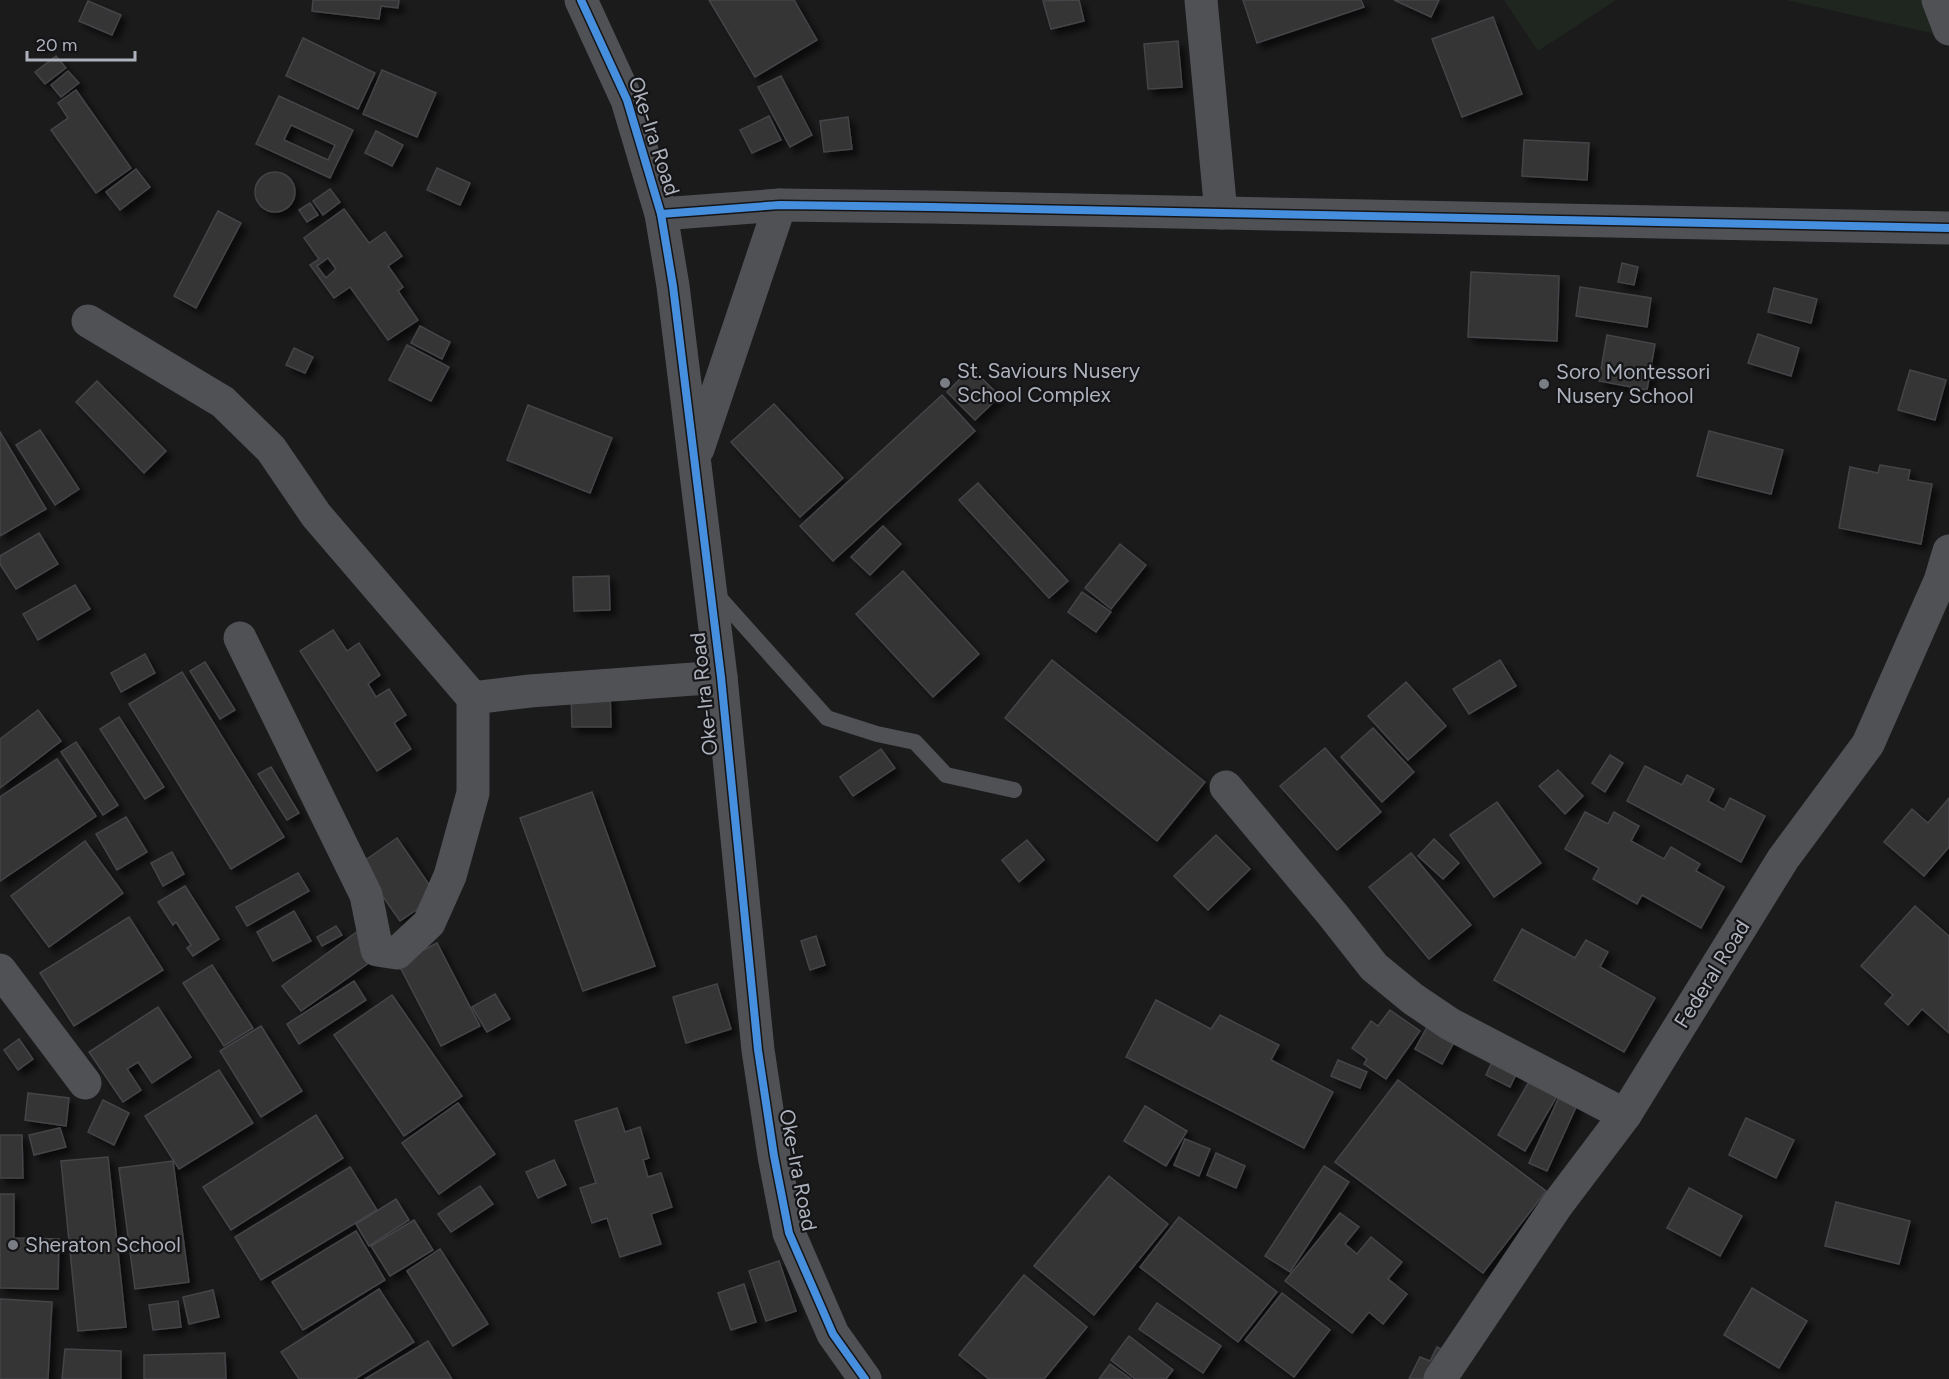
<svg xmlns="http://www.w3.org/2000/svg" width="1949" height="1379" viewBox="0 0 1949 1379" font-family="Figtree,sans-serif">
	<defs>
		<filter id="shadow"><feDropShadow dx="5.5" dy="5.5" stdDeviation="3" flood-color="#0009"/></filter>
	</defs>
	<rect width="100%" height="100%" fill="#1b1b1c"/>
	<!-- green -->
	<g fill="#1f2620">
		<polygon points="1504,0 1616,0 1538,51"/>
		<polygon points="1786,0 1949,0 1949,37"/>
	</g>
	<!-- building -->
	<g fill="#343436" stroke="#444548" stroke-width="1.5" fill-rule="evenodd" filter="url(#shadow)">
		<polygon points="313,0 399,0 398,8 381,6 379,19 312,11"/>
		<polygon points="709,0 794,0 817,40 755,77"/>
		<polygon points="1079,0 1084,21 1051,29 1043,1"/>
		<polygon points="1243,0 1361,0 1364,7 1257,43"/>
		<polygon points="1394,0 1439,0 1431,17"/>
		<polygon points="88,1 121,15 112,35 79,21"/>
		<polygon points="1493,17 1522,94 1462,117 1432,39"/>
		<polygon points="303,38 375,73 358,109 286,76"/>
		<polygon points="1178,41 1182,87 1148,89 1144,44"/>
		<polygon points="56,56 66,68 45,84 35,72"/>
		<polygon points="382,70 436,93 417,137 363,114"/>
		<polygon points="68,71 79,83 61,97 51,85"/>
		<polygon points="781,76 812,135 790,147 758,87"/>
		<polygon points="76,90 131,168 96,193 51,130 68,118 58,103"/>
		<path d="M279 96 353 130 330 178 256 144ZM291 125 335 145 328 160 284 140Z"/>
		<polygon points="769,116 781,140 752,153 740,130"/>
		<polygon points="848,117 852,149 824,152 820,121"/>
		<polygon points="376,131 403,145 392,166 365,153"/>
		<polygon points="1524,140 1589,143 1587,180 1522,176"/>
		<polygon points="437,168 470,183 460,205 427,190"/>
		<polygon points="136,169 150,187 120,210 106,192"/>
		<circle cx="275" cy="192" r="20"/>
		<polygon points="330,189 340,202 323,215 313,201"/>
		<polygon points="310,203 318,215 307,222 299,210"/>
		<path d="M344 209 369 243 385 232 402 256 388 266 403 287 398 291 418 320 388 340 350 287 334 298 310 265 319 259 304 238ZM328 258 336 269 326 278 317 266Z"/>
		<polygon points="218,211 241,223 196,308 174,296"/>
		<polygon points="1622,263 1638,267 1634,285 1618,282"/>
		<polygon points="1471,272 1559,276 1557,341 1468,337"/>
		<polygon points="1580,287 1651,298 1647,327 1576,316"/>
		<polygon points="1774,288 1817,299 1811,323 1768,312"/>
		<polygon points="420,326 450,342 442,359 411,343"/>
		<polygon points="1758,334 1799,348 1791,376 1748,363"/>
		<polygon points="1607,335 1655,344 1647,390 1599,381"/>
		<polygon points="407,345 449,367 431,401 389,380"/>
		<polygon points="294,348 313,357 305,373 286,365"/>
		<polygon points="971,368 1000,396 975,420 947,392"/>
		<polygon points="1910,370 1946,380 1935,420 1898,410"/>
		<polygon points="97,381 166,451 144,473 76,402"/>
		<polygon points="942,395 975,431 833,561 800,526"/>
		<polygon points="774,404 843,478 800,517 731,442"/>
		<polygon points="528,405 612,438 590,493 507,460"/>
		<polygon points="40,430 79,489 55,505 16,445"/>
		<polygon points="1709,431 1783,450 1771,494 1697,476"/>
		<polygon points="0,432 46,509 0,536"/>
		<polygon points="1880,465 1910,470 1908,480 1932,484 1921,544 1839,528 1850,467 1878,473"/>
		<polygon points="978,483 1068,581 1049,598 959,500"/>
		<polygon points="883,526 901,544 870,575 851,557"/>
		<polygon points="39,533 58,564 16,589 0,564 0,556"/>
		<polygon points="1120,544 1146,565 1111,609 1085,588"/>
		<polygon points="903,571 979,654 933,697 856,614"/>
		<polygon points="609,576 610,610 574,611 573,577"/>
		<polygon points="75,585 90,609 38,640 23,614"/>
		<polygon points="1082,592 1111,612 1096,632 1068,612"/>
		<polygon points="333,630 347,651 359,643 380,675 368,684 376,697 389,689 406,715 394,723 411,749 377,771 300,651"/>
		<polygon points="145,654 155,673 121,692 111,673"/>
		<polygon points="1052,660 1205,782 1157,841 1005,718"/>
		<polygon points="1500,660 1516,686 1469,714 1453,689"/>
		<polygon points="205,662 235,710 220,719 190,671"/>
		<polygon points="182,672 284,837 231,869 129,704"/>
		<polygon points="1406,682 1446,726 1408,760 1368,716"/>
		<polygon points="610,690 611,727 572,727 571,691"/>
		<polygon points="38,710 61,741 0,788 0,739"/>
		<polygon points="119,717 164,787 145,799 100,729"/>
		<polygon points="1373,728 1414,772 1382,802 1341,757"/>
		<polygon points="76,742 118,805 103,815 61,752"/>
		<polygon points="1325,748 1381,812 1337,850 1280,786"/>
		<polygon points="881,749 895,768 853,796 840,777"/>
		<polygon points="1610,755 1623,763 1605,792 1592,783"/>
		<polygon points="57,759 96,816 0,881 0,797"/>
		<polygon points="1645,766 1682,785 1687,775 1714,789 1708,801 1724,810 1730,798 1765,816 1741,862 1627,801"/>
		<polygon points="271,767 299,813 287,820 258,774"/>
		<polygon points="1558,770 1583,796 1565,814 1539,786"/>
		<polygon points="592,792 655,966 583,991 520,818"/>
		<polygon points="1949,798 1949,847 1924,876 1884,842 1912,809 1928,823"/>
		<polygon points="1497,802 1541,863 1494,897 1450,835"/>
		<polygon points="1585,812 1608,824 1614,812 1639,826 1631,841 1664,859 1671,847 1700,864 1696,871 1724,887 1701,928 1642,895 1637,904 1593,879 1599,868 1565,849"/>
		<polygon points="126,817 147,852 117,870 96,834"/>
		<polygon points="1216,835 1250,869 1208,910 1174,876"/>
		<polygon points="397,838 437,896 400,921 360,864"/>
		<polygon points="1434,839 1459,863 1443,879 1418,856"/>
		<polygon points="1027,840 1044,860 1019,882 1002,860"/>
		<polygon points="85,841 123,893 49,947 11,896"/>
		<polygon points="172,852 184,874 163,886 151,863"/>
		<polygon points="1411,853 1471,925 1429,959 1369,887"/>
		<polygon points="298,873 309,891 247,926 236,907"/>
		<polygon points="185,886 219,939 193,956 187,948 191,945 176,922 173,925 158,902"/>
		<polygon points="1915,906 1949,936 1949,1033 1922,1009 1908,1025 1885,1004 1893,995 1861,966"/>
		<polygon points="294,911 311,941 273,961 257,932"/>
		<polygon points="129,917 163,970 74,1026 40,973"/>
		<polygon points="336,926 342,935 322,946 317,937"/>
		<polygon points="1522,929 1575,958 1586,940 1608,952 1600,967 1655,998 1624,1052 1494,980"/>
		<polygon points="358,931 377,957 301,1011 282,986"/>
		<polygon points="816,936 825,965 810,970 801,941"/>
		<polygon points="437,943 480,1026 441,1046 398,963"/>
		<polygon points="212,965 253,1028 224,1046 183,983"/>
		<polygon points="354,981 366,1000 299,1044 287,1024"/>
		<polygon points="717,984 731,1029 686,1043 673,997"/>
		<polygon points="495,994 510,1019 487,1032 472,1007"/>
		<polygon points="392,995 462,1096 404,1136 334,1035"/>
		<polygon points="1156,1000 1211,1029 1220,1015 1279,1045 1271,1060 1333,1092 1304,1148 1126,1057"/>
		<polygon points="158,1007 191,1057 152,1083 138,1062 127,1069 141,1090 123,1102 89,1052"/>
		<polygon points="1390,1010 1420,1031 1386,1079 1364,1064 1367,1059 1352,1048 1371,1021 1378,1026"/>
		<polygon points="1431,1020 1458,1035 1442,1064 1415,1049"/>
		<polygon points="261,1026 302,1091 261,1117 220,1051"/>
		<polygon points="19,1039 33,1059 18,1070 4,1050"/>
		<polygon points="1495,1056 1519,1068 1510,1087 1486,1075"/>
		<polygon points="1338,1060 1367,1072 1360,1088 1331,1076"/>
		<polygon points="219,1070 253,1123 179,1169 145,1116"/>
		<polygon points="1533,1075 1560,1091 1525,1151 1498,1135"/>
		<polygon points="1398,1080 1546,1191 1483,1273 1335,1162"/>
		<polygon points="28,1093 69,1098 66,1126 25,1120"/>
		<polygon points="1560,1095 1578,1103 1547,1171 1529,1163"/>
		<polygon points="103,1100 129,1113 114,1145 88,1132"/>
		<polygon points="458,1103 495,1154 439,1194 402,1143"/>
		<polygon points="1145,1106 1187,1131 1166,1166 1124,1141"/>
		<polygon points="617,1108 625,1132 640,1127 649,1158 643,1160 648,1177 661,1173 672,1207 651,1214 661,1244 620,1257 607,1218 592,1223 580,1188 596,1183 575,1121"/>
		<polygon points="316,1115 343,1158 231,1230 203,1187"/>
		<polygon points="1746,1118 1794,1140 1776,1178 1729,1155"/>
		<polygon points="60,1128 66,1147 34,1155 29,1135"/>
		<polygon points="0,1135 22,1135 23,1178 0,1178"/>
		<polygon points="1185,1139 1210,1149 1199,1176 1174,1165"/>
		<polygon points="1216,1153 1245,1166 1236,1188 1207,1175"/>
		<polygon points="108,1157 126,1327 78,1331 61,1161"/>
		<polygon points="554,1160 566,1185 538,1198 526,1172"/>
		<polygon points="173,1161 189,1282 135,1289 119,1168"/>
		<polygon points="1324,1166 1349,1182 1290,1272 1265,1256"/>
		<polygon points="350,1167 377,1210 261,1280 235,1237"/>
		<polygon points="1109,1176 1168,1224 1094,1315 1034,1266"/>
		<polygon points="480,1186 493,1204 451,1232 438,1214"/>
		<polygon points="1689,1188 1742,1216 1720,1256 1667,1228"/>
		<polygon points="0,1194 14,1194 14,1238 59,1239 58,1289 0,1288"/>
		<polygon points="396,1199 409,1220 369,1246 356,1224"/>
		<polygon points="1836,1202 1910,1221 1899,1264 1825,1246"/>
		<polygon points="1340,1213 1359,1227 1345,1244 1357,1254 1371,1237 1402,1262 1388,1279 1407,1294 1383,1324 1369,1312 1352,1333 1285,1281"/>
		<polygon points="1179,1217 1277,1292 1238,1342 1140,1267"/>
		<polygon points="414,1220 433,1250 390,1276 371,1246"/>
		<polygon points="356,1231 385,1280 303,1330 272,1282"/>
		<polygon points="440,1249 488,1324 453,1346 407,1271"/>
		<polygon points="779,1261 796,1311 766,1321 749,1271"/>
		<polygon points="1024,1275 1087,1327 1044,1379 989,1379 959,1355"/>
		<polygon points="744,1284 756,1322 731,1330 718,1293"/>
		<polygon points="1752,1288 1807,1321 1779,1368 1724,1335"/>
		<polygon points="379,1289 414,1342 355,1379 299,1379 281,1352"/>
		<polygon points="213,1290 219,1317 189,1324 183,1297"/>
		<polygon points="1282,1293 1330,1330 1294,1377 1245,1340"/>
		<polygon points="0,1299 52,1302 48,1379 0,1379"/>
		<polygon points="178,1301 181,1327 153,1330 149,1305"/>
		<polygon points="1157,1303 1221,1346 1203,1373 1139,1329"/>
		<polygon points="1129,1336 1173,1370 1166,1379 1135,1379 1111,1360"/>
		<polygon points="428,1341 452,1379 365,1379"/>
		<polygon points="1437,1347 1449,1353 1436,1379 1409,1379 1420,1357 1430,1361"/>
		<polygon points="65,1349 121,1351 121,1379 62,1379"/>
		<polygon points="225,1353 226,1379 144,1379 144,1355"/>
		<polygon points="1110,1364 1131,1379 1099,1379"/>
	</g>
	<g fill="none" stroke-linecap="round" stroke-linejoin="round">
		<!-- service -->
		<polyline stroke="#4f5155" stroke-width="16" points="716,594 827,718 877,734 915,742 946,775 1014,790"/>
		<!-- minor -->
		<g stroke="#4f5155" stroke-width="33">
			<polyline points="581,0 627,100 661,214 673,286 721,677 758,1050 774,1156 789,1233 833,1334 865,1379"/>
			<polyline points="1201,0 1221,213"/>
			<polyline points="1938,0 1949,29"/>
			<polyline points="661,214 780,205 932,207 1949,228"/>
			<polyline points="88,321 223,402 271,449 316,515 473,698 473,793 450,876 429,923 397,953 377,950 366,895 240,638"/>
			<polyline points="698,449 780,205"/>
			<polyline points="473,698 530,691 721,677"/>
			<polyline points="1226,787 1333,915 1374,967 1413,999 1450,1024 1625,1115"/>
			<polyline points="0,970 85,1083"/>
			<polyline points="1440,1379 1557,1205 1625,1115 1783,859 1868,744 1940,581 1949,551"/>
		</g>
		<defs>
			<g id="cycleway">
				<polyline points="581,0 627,100 661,214 673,286 721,677 758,1050 774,1156 789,1233 833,1334 865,1379"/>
				<polyline points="661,214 780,205 932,207 1949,228"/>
			</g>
		</defs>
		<!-- cycleway casing -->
		<use href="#cycleway" stroke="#151518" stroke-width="11"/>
		<!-- cycleway -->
		<use href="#cycleway" stroke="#468fdf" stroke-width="8"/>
	</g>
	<!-- markers -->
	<g fill="#7a7d84" stroke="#151518" stroke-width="2">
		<circle cx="945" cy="383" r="6"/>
		<circle cx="1544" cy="384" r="6"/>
		<circle cx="13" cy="1245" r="6"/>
	</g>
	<g text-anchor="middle" stroke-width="4.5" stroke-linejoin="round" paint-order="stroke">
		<!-- street labels -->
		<g font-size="21" fill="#adb2bc" stroke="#151518">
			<text transform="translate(654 136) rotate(72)" y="7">Oke-Ira Road</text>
			<text transform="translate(704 694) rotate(-96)" y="7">Oke-Ira Road</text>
			<text transform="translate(1712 974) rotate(-58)" y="7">Federal Road</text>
			<text transform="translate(798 1170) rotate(79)" y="7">Oke-Ira Road</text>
		</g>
		<!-- poi labels -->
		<g font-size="21" fill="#adb2bc" stroke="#151518" text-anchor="start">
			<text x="957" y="378">St. Saviours Nusery<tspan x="957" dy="24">School Complex</tspan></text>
			<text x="1556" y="379">Soro Montessori<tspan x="1556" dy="24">Nusery School</tspan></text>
			<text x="25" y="1252">Sheraton School</text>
		</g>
	</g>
	<!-- scale -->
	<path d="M27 51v9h108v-9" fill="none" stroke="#adb2bc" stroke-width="3"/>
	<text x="36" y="51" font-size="18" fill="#adb2bc" stroke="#151518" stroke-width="4.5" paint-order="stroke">20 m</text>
</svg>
